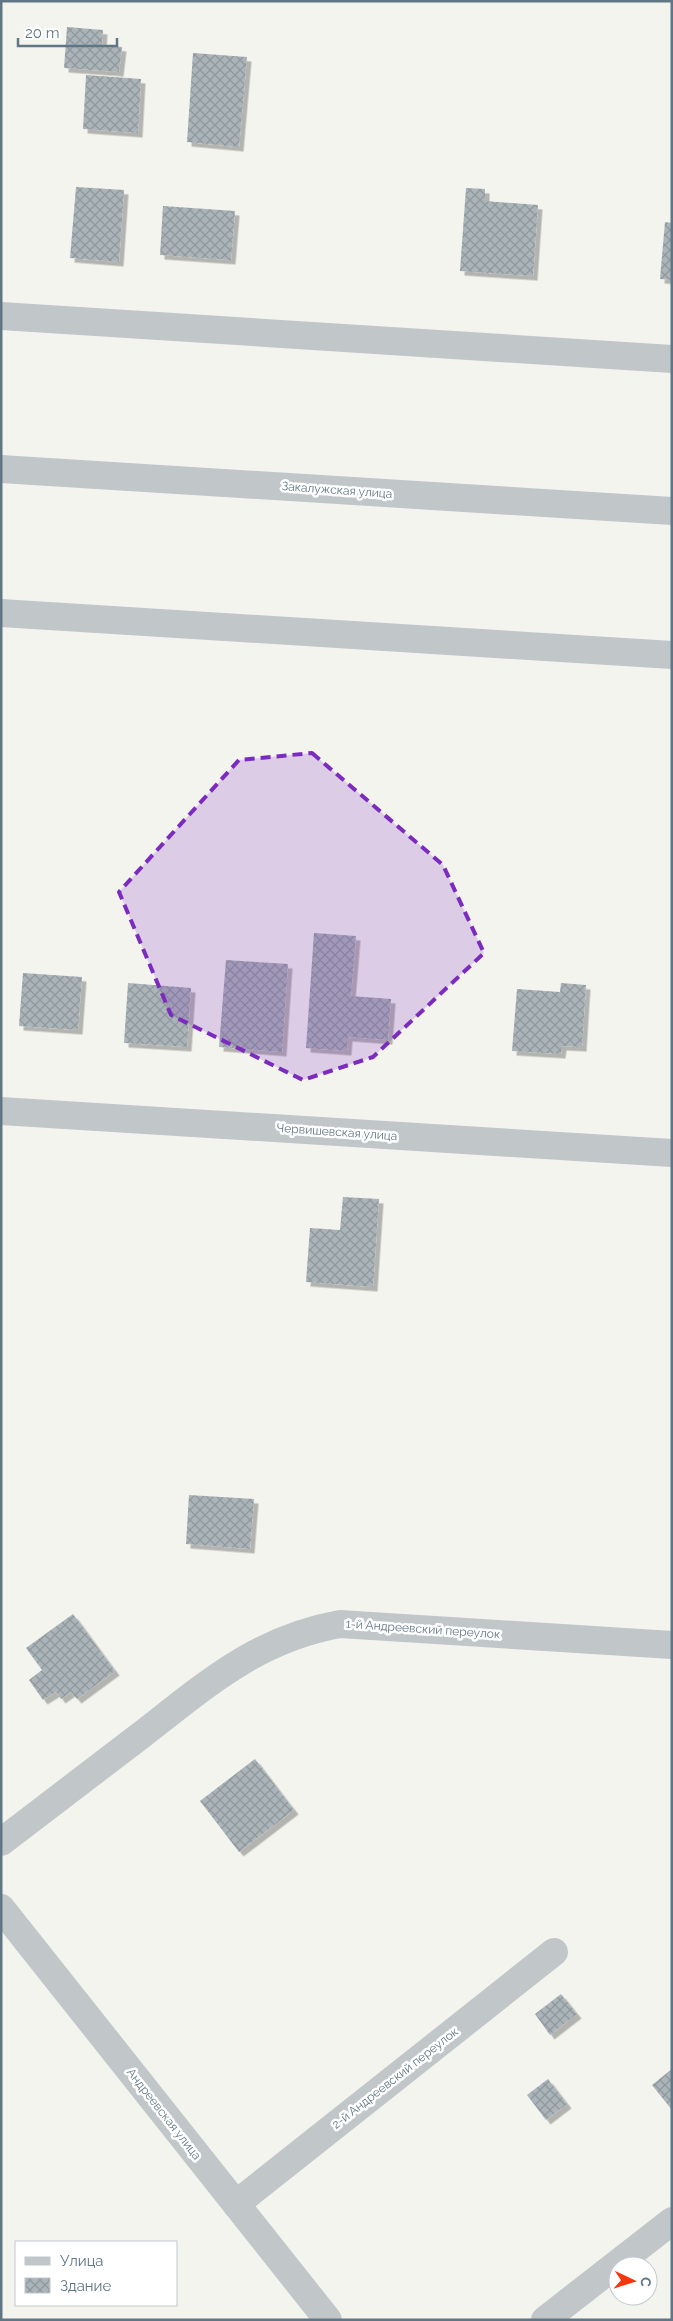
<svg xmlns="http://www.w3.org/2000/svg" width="673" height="2321" viewBox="0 0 673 2321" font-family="Raleway,sans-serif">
	<defs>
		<pattern id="building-cross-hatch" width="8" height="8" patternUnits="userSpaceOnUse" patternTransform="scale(1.25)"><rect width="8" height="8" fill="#abb5b9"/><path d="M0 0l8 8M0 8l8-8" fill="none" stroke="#8f989c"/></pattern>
		<filter id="shadow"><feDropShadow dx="4.5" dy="4.5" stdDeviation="0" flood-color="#0004"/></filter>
	</defs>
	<rect width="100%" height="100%" fill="#f4f4ef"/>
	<!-- building -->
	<g fill="url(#building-cross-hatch)" filter="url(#shadow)">
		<polygon points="67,27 103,30 102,45 122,47 119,72 64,68"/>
		<polygon points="193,53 247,57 239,147 187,142"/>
		<polygon points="86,75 141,79 138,133 83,129"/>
		<polygon points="76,187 124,190 119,262 70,258"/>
		<polygon points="466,188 485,189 485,201 538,205 533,276 460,271"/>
		<polygon points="163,206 235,211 231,260 160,255"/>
		<polygon points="665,222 672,223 672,280 660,279"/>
		<polygon points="314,933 356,936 351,996 391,999 388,1040 348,1037 347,1051 306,1048"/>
		<polygon points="226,960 288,964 282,1052 219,1047"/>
		<polygon points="23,973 82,977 78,1030 19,1026"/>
		<polygon points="128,983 191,988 187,1047 124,1043"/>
		<polygon points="561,983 586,985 582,1047 562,1046 561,1054 512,1051 517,989 560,992"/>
		<polygon points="343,1197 379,1199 373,1287 306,1282 310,1228 340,1230"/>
		<polygon points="189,1495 254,1499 250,1549 186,1544"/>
		<polygon points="73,1614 115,1671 77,1699 71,1692 61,1699 56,1692 43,1700 29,1680 42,1670 26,1648"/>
		<polygon points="255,1759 294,1810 239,1852 200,1801"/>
		<polygon points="561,1994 577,2014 550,2035 535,2014"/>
		<polygon points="672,2069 672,2110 652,2085"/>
		<polygon points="548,2079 567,2104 546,2120 527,2095"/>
	</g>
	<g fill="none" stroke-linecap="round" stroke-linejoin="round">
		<!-- minor -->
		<g stroke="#c1c6c9" stroke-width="28">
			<polyline points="1,316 672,359"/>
			<polyline points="1,469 672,511"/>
			<polyline points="1,613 672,655"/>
			<polyline points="1,1111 672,1153"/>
			<path d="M1 1842C48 1806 94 1771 140 1736 206 1685 256 1639 340 1624L672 1645"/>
			<polyline points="1,1908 328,2320"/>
			<polyline points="236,2204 554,1952"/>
			<polyline points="545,2320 672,2221"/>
		</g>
	</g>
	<!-- marked area -->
	<path fill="#7b2cbf" fill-opacity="0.2" stroke="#7b2cbf" stroke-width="4" stroke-dasharray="10 6" stroke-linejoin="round" d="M312 753 443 865 484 953 373 1057 303 1080 171 1015 119 892 239 760Z"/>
	<g text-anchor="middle" stroke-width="5" stroke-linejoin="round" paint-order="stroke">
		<!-- street labels -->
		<g font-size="12" fill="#607684" stroke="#fff">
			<text transform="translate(337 490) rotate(4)" y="4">Закалужская улица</text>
			<text transform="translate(337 1132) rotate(4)" y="4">Червишевская улица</text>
			<text transform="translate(423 1629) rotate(4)" y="4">1-й Андреевский переулок</text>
			<text transform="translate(395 2078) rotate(-38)" y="4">2-й Андреевский переулок</text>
			<text transform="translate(164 2114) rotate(52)" y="4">Андреевская улица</text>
		</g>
	</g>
	<!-- border -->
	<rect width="673" height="2321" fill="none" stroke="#607684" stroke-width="5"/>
	<!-- legend -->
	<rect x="15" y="2241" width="162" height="65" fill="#ffffff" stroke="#bfc8ce"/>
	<rect x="25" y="2257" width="25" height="8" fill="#c1c6c9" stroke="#bfc8ce"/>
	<text x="60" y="2266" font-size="15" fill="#607684">Улица</text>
	<rect x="25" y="2278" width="25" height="15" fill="url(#building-cross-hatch)" stroke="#bfc8ce"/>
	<text x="60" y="2291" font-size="15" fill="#607684">Здание</text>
	<!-- north arrow -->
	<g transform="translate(633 2281) rotate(94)"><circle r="24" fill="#ffffff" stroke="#bfc8ce"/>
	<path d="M0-4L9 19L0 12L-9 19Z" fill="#f5350e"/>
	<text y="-8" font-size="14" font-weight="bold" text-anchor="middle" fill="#607684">С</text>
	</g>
	<!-- scale -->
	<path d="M18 38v8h99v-8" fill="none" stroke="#607684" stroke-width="2.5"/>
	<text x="25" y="38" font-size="15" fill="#607684" stroke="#ffffff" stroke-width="4" paint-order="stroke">20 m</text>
</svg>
